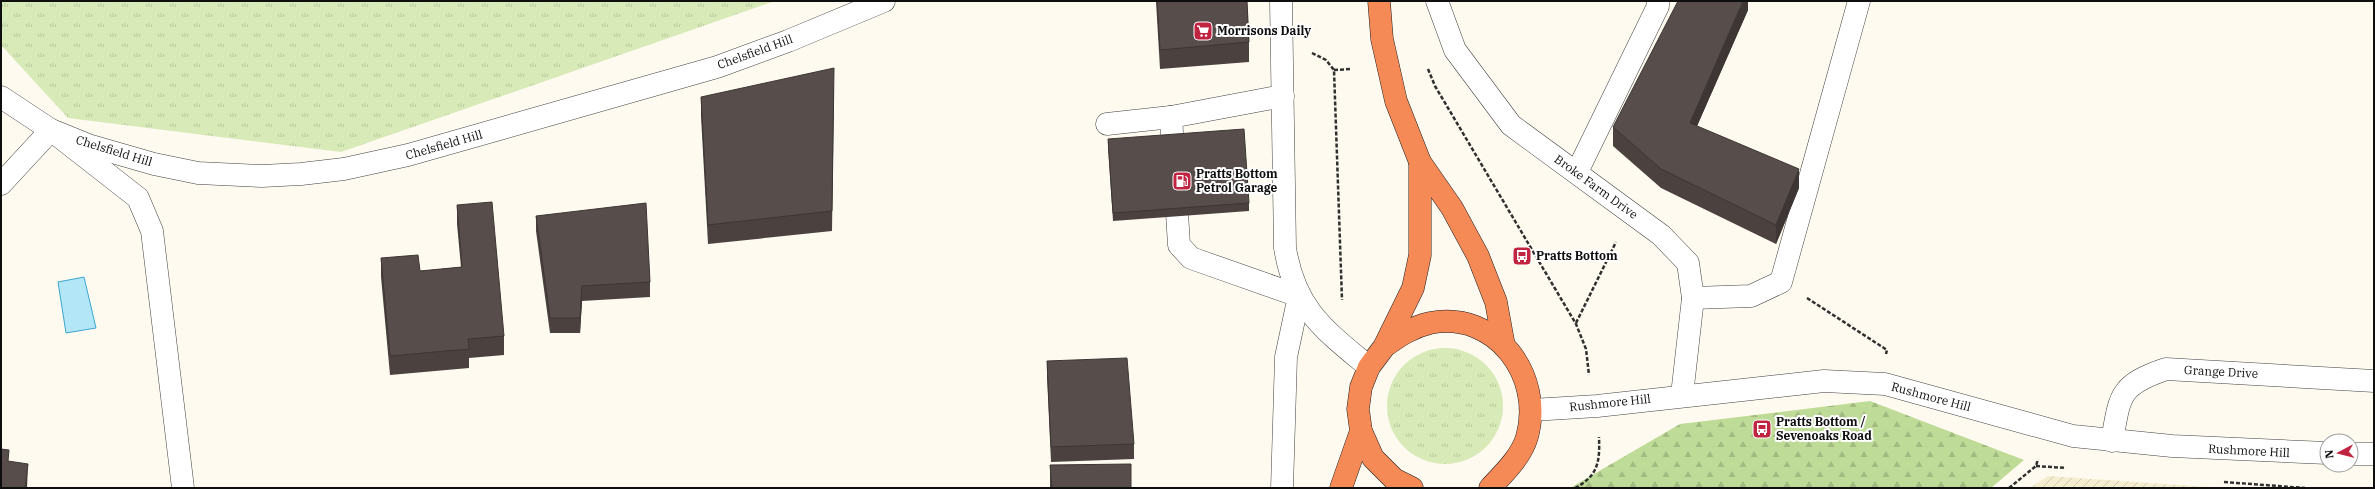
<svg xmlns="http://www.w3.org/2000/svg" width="2375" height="489" viewBox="0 0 2375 489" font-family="'IBM Plex Serif',serif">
	<defs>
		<pattern id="farmland-furrows" width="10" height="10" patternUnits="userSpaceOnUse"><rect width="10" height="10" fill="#f5edcf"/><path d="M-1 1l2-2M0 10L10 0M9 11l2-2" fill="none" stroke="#d1cab1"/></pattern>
		<pattern id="grass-tufts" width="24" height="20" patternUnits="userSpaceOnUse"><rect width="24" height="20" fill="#d8eab8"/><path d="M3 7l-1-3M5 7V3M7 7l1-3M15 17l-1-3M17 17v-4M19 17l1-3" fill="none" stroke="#b8c89d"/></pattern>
		<pattern id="forest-firs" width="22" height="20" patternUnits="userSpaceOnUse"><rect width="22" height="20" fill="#bedb97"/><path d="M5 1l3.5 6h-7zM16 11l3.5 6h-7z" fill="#a2bb81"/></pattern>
	</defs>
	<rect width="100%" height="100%" fill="#fffaef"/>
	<!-- farmland -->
	<polygon fill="url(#farmland-furrows)" points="2048,476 2223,488 2030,488"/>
	<!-- grass -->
	<g fill="url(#grass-tufts)">
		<polygon points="1,1 775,1 341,152 68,118 1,45"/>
		<circle cx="1445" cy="406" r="58"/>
	</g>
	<!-- forest -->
	<polygon fill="url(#forest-firs)" points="1870,401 2024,460 1991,488 1570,488 1680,424"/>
	<!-- water -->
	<polygon fill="#b3e6f7" stroke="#39a7cf" points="84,277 96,328 66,333 58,282"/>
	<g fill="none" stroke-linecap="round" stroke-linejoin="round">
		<defs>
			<g id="minor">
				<path d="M1281 1 1285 248C1295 309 1323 329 1369 367"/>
				<polyline points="1437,1 1455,50 1511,125 1661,235 1688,263 1693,298 1682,395"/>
				<polyline points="1,97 51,130 88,145 154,164 198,173 262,176 301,174 344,169 408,155 717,67 788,41 884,1"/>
				<polyline points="1171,117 1179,245 1191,258 1299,296 1286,357 1282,488"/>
				<polyline points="1107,124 1171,117 1283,96"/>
				<polyline points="1577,172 1658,6 1658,1"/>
				<polyline points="1,184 51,130 138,198 152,231 183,488"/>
				<polyline points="1693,298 1751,296 1781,282 1859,1"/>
				<polyline points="1532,410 1597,406 1824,381 1885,384 2073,436 2172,446 2327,453"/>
				<path d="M2112 441C2120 395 2119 385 2166 369L2374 381"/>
				<polyline points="2351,454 2374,454"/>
			</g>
			<g id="highway">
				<polyline points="1379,1 1382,39 1396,101 1420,162 1452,208 1478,256 1496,302 1504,346"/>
				<path d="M1385 346C1399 336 1412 327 1430 323 1496 310 1544 376 1527 437 1521 457 1504 473 1490 488"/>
				<polyline points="1341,488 1361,431"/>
				<polyline points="1412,488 1394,479 1373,458 1361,431 1358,409 1361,387 1369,367 1384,347 1413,288 1420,255 1420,162"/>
			</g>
		</defs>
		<!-- minor casing -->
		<use href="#minor" stroke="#414141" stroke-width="23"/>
		<!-- highway casing -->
		<use href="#highway" stroke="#1f1f1f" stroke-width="23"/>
		<!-- path -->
		<g stroke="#303030" stroke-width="2.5" stroke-dasharray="4 2" stroke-linecap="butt">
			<polyline points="1312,53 1326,60 1334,70 1342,300"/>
			<polyline points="1428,69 1435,86 1576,324 1586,349 1589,375"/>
			<polyline points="1334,70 1351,69"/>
			<polyline points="1807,298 1887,350 1886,354"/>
			<polyline points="1576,323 1616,242"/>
			<polyline points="2036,466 2066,468"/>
			<polyline points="2224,482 2305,488"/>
			<path d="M1575 488C1598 476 1600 462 1599 437"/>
			<polyline points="2009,488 2036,466 2038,459"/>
		</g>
		<!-- minor -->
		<use href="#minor" stroke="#fff" stroke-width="22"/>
		<!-- highway -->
		<use href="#highway" stroke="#f68a56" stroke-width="22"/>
	</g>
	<!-- wall -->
	<g fill="#4b4240">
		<polygon points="1156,1 1247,1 1249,42 1249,62 1160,69"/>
		<polygon points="1748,1 1748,10 1697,126 1799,188 1776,244 1661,188 1613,146 1613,127"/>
		<polygon points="834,87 832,231 708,244 701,116 701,97"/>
		<polygon points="1108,139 1249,203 1249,211 1113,221 1108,147"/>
		<polygon points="457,205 504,336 504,355 469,358 469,368 390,375 381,277 381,258 420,271 461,267 457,224"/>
		<polygon points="536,216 650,282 650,297 582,301 580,333 550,333 536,231"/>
		<polygon points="1047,361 1134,444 1134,459 1051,462 1047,376"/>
		<polygon points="1050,465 1131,488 1050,488"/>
	</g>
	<!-- shaded-wall -->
	<g fill="#3d3634">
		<polygon points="1743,1 1748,1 1748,10 1690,142 1690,123"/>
		<polygon points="1799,169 1799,188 1776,244 1776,225"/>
		<polygon points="582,286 582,301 580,333 580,318"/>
		<polygon points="28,464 27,488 25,488"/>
	</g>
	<!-- building -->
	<g fill="#574d4a" stroke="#3d3634">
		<polygon points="1157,1 1247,1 1249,42 1160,50"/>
		<polygon points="1678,1 1743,1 1690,123 1799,169 1776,225 1661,169 1613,127"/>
		<polygon points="834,68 832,211 708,225 701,97"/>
		<polygon points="1244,129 1249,203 1113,213 1108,139"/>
		<polygon points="492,202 504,336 468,339 469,349 390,356 381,258 418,255 420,271 462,267 457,205"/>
		<polygon points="646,203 650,282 582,286 580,318 550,318 536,216"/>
		<polygon points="1127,358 1134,444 1051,447 1047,361"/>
		<polygon points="1,449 9,450 8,461 28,464 25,488 1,488"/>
		<polygon points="1131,464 1131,488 1052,488 1050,465"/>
	</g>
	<!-- icons -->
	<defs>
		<symbol id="supermarket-square" viewBox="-11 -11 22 22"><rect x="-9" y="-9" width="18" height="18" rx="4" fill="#c02440" stroke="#fff"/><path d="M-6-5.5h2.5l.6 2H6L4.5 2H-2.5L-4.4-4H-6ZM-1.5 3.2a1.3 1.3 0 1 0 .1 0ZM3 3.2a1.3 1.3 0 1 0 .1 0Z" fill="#fff"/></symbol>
		<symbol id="fuel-square" viewBox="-11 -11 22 22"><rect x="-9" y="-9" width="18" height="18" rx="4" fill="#c02440" stroke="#fff"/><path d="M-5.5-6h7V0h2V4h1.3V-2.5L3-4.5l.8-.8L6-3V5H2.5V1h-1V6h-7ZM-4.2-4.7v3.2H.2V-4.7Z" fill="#fff"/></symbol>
		<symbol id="bus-square" viewBox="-11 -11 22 22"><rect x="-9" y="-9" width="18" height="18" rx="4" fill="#c02440" stroke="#fff"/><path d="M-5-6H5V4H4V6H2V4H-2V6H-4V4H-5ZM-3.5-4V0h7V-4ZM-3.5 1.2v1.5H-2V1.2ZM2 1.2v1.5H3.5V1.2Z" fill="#fff"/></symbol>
	</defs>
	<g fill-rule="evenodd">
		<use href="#supermarket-square" x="1192" y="20" width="22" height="22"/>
		<use href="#fuel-square" x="1171" y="170" width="22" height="22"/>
		<use href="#bus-square" x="1511" y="245" width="22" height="22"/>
		<use href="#bus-square" x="1751" y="418" width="22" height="22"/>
	</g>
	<g text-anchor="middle" stroke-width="4" stroke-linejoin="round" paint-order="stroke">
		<!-- poi labels -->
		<g font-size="12" font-weight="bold" fill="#0e0e0e" stroke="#fff" text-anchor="start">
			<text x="1217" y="35">Morrisons Daily</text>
			<text x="1196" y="178">Pratts Bottom<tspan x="1196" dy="14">Petrol Garage</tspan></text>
			<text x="1536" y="260">Pratts Bottom</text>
			<text x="1776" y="426">Pratts Bottom /<tspan x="1776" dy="14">Sevenoaks Road</tspan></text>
		</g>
		<!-- street labels -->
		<g font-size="12" fill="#0e0e0e" stroke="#fff">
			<text transform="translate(755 52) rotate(-20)" y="4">Chelsfield Hill</text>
			<text transform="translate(444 145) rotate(-16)" y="4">Chelsfield Hill</text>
			<text transform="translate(114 151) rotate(17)" y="4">Chelsfield Hill</text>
			<text transform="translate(1596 187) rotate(36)" y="4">Broke Farm Drive</text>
			<text transform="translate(2221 372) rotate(3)" y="4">Grange Drive</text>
			<text transform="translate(1931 397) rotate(15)" y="4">Rushmore Hill</text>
			<text transform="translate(1610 403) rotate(-6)" y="4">Rushmore Hill</text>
			<text transform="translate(2249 451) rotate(3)" y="4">Rushmore Hill</text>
		</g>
	</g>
	<!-- border -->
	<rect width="2375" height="489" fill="none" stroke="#0e0e0e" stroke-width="4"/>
	<!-- north arrow -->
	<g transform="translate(2339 453) rotate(263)"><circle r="19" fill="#ffffff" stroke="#9f9f9f"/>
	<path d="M0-3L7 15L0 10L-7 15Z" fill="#c02440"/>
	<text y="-6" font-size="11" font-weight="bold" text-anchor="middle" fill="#0e0e0e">N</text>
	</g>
</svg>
